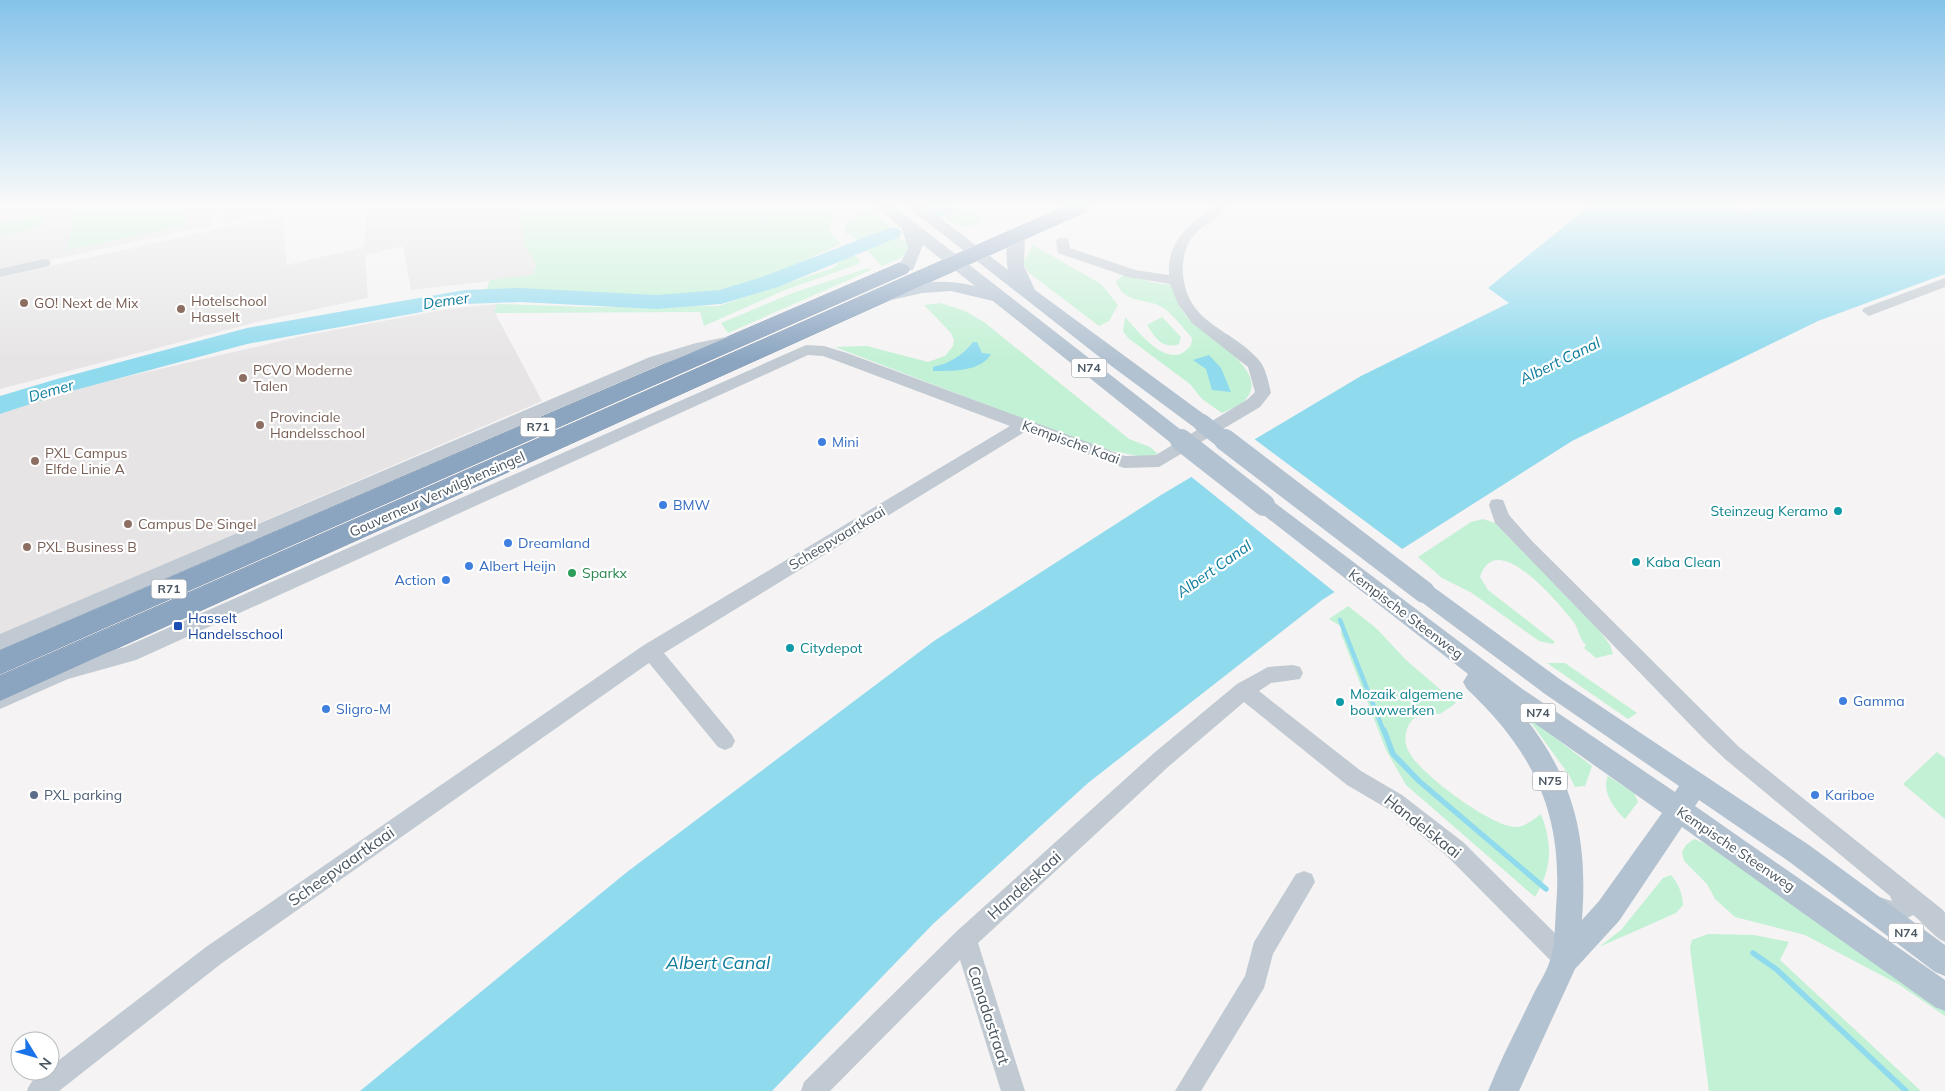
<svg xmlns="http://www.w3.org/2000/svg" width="1945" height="1091" viewBox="0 0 1945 1091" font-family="Mulish,sans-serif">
	<rect width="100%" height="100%" fill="#f5f3f3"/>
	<!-- education -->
	<g fill="#e6e4e5">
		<polygon points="0,207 213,207 212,225 0,271"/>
		<polygon points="222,207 293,207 222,223"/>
		<polygon points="367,207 518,207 525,246 536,264 533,276 411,290 403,246 365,255 368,298 265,320 0,389 0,277 282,215 287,265 364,247"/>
		<polygon points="497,304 495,313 542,401 0,635 0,414 82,387 302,336 448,309"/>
	</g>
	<!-- green -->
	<g fill="#c3f1d5">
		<polygon points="74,207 186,207 186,225 68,250"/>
		<polygon points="518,207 833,207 830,232 841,244 756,282 712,294 663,298 485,293 490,280 533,275 536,264 525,246"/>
		<path d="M956 207H965L987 219C967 231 957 227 939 214Z"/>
		<path d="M869 209 894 230 860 244 851 234 847 235 844 230C847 217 857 213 869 209Z"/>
		<polygon points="44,214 42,227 0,236 0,223"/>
		<polygon points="897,236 908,244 909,250 901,258 882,266 866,249"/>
		<polygon points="1033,245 1101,284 1118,305 1109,321 1099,326 1028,272 1023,263"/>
		<polygon points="851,252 860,260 859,264 785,290 704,326 700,312 494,313 497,304 590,307 718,306 833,268"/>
		<polygon points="868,268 871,270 728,333 721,323 795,292"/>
		<path d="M1124 274 1155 283 1171 285C1176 295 1180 309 1187 317 1205 336 1276 373 1243 402 1237 407 1228 410 1222 413L1202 399 1190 384 1128 338 1123 331 1125 317C1139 332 1170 374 1191 345L1192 338C1184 329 1175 317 1165 309 1150 297 1125 306 1116 282Z"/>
		<polygon points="940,303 965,311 984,322 1129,439 1150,447 1158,454 1143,457 1103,449 835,347 867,346 928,362 945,356 953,346 954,340 951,333 924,305"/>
		<path d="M1162 317 1181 337 1179 344C1162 350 1155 337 1147 325Z"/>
		<path d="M1483 519 1495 523 1598 629 1610 645 1613 654 1596 658 1584 648 1586 645C1579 639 1579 629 1573 621 1559 604 1496 526 1480 577L1488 590 1555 642 1553 644 1539 641 1472 593 1442 578 1418 557 1471 522Z"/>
		<path d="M1348 606 1376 628 1406 660 1456 703 1440 714C1428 712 1418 712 1410 723 1404 732 1404 743 1409 752 1419 773 1494 829 1517 827 1526 826 1534 819 1541 814 1553 846 1552 868 1535 897L1406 785 1386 750 1341 634 1342 627 1329 619Z"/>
		<polygon points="1547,663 1565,663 1637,713 1628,719"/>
		<polygon points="1532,720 1592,766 1585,786 1575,787 1569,775 1530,721"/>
		<polygon points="1937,752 1945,758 1945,819 1903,784"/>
		<path d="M1608 776 1634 793 1638 802 1625 819C1614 809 1601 790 1608 776Z"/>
		<polygon points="1694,839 1704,843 1945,1008 1945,1016 1898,984 1805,935 1735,917 1715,899 1707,884 1684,861 1682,852 1686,845"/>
		<path d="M1671 875C1679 885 1682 892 1683 905L1676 913 1599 947 1621 930 1663 878Z"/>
		<polygon points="1708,934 1754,935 1789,942 1780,960 1921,1091 1709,1091 1690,948 1692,940"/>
	</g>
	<!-- water -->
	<g fill="#90daee">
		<polygon points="1588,207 1735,207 1744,212 1762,207 1945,207 1945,274 1818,321 1572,441 1322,600 1088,783 933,924 772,1091 360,1091 627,872 934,641 1161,495 1361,376 1509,303 1488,288"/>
		<path d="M973 342H977L982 353 991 354C981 372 951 371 933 371V367C950 363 962 356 973 342Z"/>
		<polygon points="1209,355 1221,368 1231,392 1212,390 1206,369 1193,360"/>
	</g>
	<!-- pier -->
	<polygon fill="#f5f3f3" points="1253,438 1405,551 1337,594 1189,475"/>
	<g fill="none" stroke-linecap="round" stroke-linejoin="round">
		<!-- stream-far1 -->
		<polyline stroke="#90daee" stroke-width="4.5" points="1340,620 1384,732"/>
		<!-- stream -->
		<g stroke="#90daee" stroke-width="5.5">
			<polyline points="1384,730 1393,754 1419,781 1546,889"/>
			<polyline points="1753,953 1776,969 1906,1091"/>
		</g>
		<!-- river -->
		<g fill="#90daee" fill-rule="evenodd">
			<path d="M956 207C950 216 938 219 928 216L925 212 929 207Z"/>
			<polygon points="892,227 899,229 902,233 899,237 778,287 721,304 657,309 520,302 465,304 247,344 64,393 0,414 0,396 57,379 247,328 465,290 520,288 657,295 720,290 762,277"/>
		</g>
		<defs>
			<g id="highway">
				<polygon points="1064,207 1089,207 1087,211 0,701 0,676"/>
				<polygon points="900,263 907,265 910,269 907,273 0,674 0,650"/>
			</g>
		</defs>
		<!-- highway casing -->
		<use href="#highway" stroke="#7690ad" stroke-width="1"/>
		<!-- minor -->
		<g fill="#c1cad2" fill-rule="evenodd">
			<path d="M1214 207H1229C1219 220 1201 224 1191 239 1184 249 1182 263 1183 275 1188 324 1230 328 1257 358 1266 367 1268 381 1271 393L1260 407 1159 467 1124 468 1026 431 664 653 732 735 735 741 732 747 725 750 718 747 649 663 222 963 59 1091H27C30 1082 39 1071 50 1071V1067L206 947 644 645 1010 426 837 361 823 356 808 355 136 660 68 679 0 709V691L64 664 125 647 806 345 824 346 847 353 1125 456 1156 455 1248 399 1255 392 1248 367 1192 323 1178 304 1170 284 1128 277 1058 253 1056 241 1058 238H1068L1070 248 1135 270 1169 275C1167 242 1188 224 1214 207Z"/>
			<polygon points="44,259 49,260 51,263 49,266 0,277 0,269"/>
			<polygon points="1945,278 1945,287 1874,314 1869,316 1862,311 1864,308"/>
			<polygon points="731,336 736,338 738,341 736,344 698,352 660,365 0,650 0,634 650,357 696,343"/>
			<path d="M1497 499 1503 500 1509 515 1532 541 1739 747 1943 910 1945 913V942C1933 937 1924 923 1913 915L1896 924 1868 915 1865 907 1868 899 1876 896 1892 901 1890 896 1725 759 1704 739 1495 523 1489 505 1491 500Z"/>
			<polygon points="1293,665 1300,667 1303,673 1300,679 1271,683 1259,691 1361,771 1402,795 1463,842 1573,951 1577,959 1573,967 1565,971 1557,967 1447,856 1388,809 1347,785 1244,702 1168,767 978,943 1025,1091 1001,1091 960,960 830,1091 801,1091 804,1082 957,931 1154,753 1237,684 1268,667"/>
			<polygon points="1304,871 1312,874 1315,882 1273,954 1264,988 1201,1091 1175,1091 1245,976 1254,942 1296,874"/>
		</g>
		<!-- major -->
		<g fill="#b3c2d1" fill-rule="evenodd">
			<path d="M877 207H895L1185 433 1188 438 1185 443 1178 445 1171 443 993 301 951 291 922 293 883 302 877 301 874 297 877 293C913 284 937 277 975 286L923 245 913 270H901L899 266 908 248 902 229Z"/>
			<path d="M908 207H926L1008 270C1006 259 1005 242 1011 233H1023L1025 236 1024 266 1035 290 1209 418 1212 423 1209 428 1202 430 1195 428 1102 359Z"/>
			<path d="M1264 497 1271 500 1521 688 1675 792 1679 786 1545 694 1416 598 1413 592 1416 586 1424 583 1432 586 1561 680 1809 845 1945 945V976L1935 972 1791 863 1699 800 1695 806 1945 980V1011L1935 1007 1682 827 1619 921 1575 969 1519 1091H1488C1501 1058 1518 1027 1533 995 1539 983 1548 970 1551 957 1555 942 1555 924 1556 908 1564 815 1534 752 1467 689L1463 682 1468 674 1257 510 1254 505 1257 500ZM1523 715 1662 813 1599 901 1582 920C1588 839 1575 780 1523 715Z"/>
		</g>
		<!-- highway -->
		<use href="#highway" fill="#8ba5c1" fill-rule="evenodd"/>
		<!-- major-bridge-far1 -->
		<g stroke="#b3c2d1" stroke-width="18">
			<polyline points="1202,423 1226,442"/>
			<polyline points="1178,438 1183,442"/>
		</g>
		<!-- major-bridge -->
		<g stroke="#b3c2d1" stroke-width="22">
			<polyline points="1181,440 1264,505"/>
			<polyline points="1225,440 1424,592"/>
		</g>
	</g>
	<!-- sky -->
	<linearGradient id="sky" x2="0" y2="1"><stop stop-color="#85c3ea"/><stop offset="0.57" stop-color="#fafafa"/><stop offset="1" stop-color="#fafafa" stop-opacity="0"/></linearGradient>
	<rect width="1945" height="360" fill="url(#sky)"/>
	<!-- markers -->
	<g fill="#8d6e63" stroke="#fff" stroke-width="2">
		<circle cx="24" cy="303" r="5"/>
		<circle cx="181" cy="309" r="5"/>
		<circle cx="243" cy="378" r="5"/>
		<circle cx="260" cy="425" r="5"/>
		<circle cx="35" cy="461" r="5"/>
		<circle cx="128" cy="524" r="5"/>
		<circle cx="27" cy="547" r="5"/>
	</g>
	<g fill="#3f7fe0" stroke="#fff" stroke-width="2">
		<circle cx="822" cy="442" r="5"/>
		<circle cx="663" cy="505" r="5"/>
		<circle cx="508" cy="543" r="5"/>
		<circle cx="469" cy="566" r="5"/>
		<circle cx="446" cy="580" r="5"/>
		<circle cx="1843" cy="701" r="5"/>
		<circle cx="326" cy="709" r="5"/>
		<circle cx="1815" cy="795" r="5"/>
	</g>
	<g fill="#0f9aa8" stroke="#fff" stroke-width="2">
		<circle cx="1838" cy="511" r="5"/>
		<circle cx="1636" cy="562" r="5"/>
		<circle cx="790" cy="648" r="5"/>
		<circle cx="1340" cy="702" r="5"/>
	</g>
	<circle fill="#2e9e5b" stroke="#fff" stroke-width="2" cx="572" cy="573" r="5"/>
	<rect fill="#1a4fb4" stroke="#fff" stroke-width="2" x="173" y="621" width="10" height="10" rx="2.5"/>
	<circle fill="#5c6f8a" stroke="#fff" stroke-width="2" cx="34" cy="795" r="5"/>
	<g text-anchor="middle" stroke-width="4.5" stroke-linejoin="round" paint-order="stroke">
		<!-- shield labels -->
		<g fill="#fff" stroke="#808990" stroke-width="1">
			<rect x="1071.5" y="358.5" width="35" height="19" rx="4"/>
			<rect x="520.5" y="417.5" width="35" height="19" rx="4"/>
			<rect x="151.5" y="579.5" width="35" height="19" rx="4"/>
			<rect x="1520.5" y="703.5" width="35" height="19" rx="4"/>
			<rect x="1532.5" y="771.5" width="35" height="19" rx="4"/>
			<rect x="1888.5" y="923.5" width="35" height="19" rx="4"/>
		</g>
		<g font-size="12" font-weight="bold" fill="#4a5661">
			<text x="1089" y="372">N74</text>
			<text x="538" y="431">R71</text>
			<text x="169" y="593">R71</text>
			<text x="1538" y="717">N74</text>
			<text x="1550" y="785">N75</text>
			<text x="1906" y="937">N74</text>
		</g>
		<!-- education labels -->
		<g font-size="14" fill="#785e54" stroke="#fff" text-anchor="start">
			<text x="191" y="306">Hotelschool<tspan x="191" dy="16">Hasselt</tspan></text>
			<text x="34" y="308">GO! Next de Mix</text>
			<text x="253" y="375">PCVO Moderne<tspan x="253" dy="16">Talen</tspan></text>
			<text x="270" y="422">Provinciale<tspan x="270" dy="16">Handelsschool</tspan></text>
			<text x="45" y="458">PXL Campus<tspan x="45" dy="16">Elfde Linie A</tspan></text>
			<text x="138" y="529">Campus De Singel</text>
			<text x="37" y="552">PXL Business B</text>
		</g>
		<!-- shop labels -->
		<g font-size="14" fill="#366cbe" stroke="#fff" text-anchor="start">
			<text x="832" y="447">Mini</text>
			<text x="673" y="510">BMW</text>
			<text x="518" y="548">Dreamland</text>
			<text x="479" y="571">Albert Heijn</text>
			<text x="436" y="585" text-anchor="end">Action</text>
			<text x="1853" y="706">Gamma</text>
			<text x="336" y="714">Sligro-M</text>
			<text x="1825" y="800">Kariboe</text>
		</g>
		<!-- street labels -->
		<g font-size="14" fill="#4a5661" stroke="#fff">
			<text transform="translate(1071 442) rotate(20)" y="5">Kempische Kaai</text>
			<text transform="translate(437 494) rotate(-24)" y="5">Gouverneur Verwilghensingel</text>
			<text transform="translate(837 538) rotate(-31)" y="5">Scheepvaartkaai</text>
			<text transform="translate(1406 614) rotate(37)" y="5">Kempische Steenweg</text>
			<text transform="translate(1736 849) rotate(34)" y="5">Kempische Steenweg</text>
		</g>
		<!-- culture labels -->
		<g font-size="14" fill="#0d838f" stroke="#fff" text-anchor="start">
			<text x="1828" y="516" text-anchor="end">Steinzeug Keramo</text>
			<text x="1646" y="567">Kaba Clean</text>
			<text x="800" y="653">Citydepot</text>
			<text x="1350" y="699">Mozaik algemene<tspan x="1350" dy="16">bouwwerken</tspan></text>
		</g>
		<!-- leisure labels -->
		<g font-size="14" fill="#27864d" stroke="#fff" text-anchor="start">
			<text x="582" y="578">Sparkx</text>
		</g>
		<!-- transit labels -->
		<g font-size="14" fill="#164399" stroke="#fff" text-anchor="start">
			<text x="188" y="623">Hasselt<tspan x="188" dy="16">Handelsschool</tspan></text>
		</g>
		<!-- service labels -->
		<g font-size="14" fill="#4e5e75" stroke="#fff" text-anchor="start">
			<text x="44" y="800">PXL parking</text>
		</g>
		<!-- water labels -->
		<g font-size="15" font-style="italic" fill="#0c7c9b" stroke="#fff">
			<text transform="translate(446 301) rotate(-8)" y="5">Demer</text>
			<text transform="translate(1560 361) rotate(-26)" y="5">Albert Canal</text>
			<text transform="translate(51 391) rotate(-16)" y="5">Demer</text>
			<text transform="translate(1214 569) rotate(-35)" y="5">Albert Canal</text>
		</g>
		<!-- near-street labels -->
		<g font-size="16" fill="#4a5661" stroke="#fff">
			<text transform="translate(1423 826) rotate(38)" y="6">Handelskaai</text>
			<text transform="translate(341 866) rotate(-35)" y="6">Scheepvaartkaai</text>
			<text transform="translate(1024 885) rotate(-42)" y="6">Handelskaai</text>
			<text transform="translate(989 1015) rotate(72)" y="6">Canadastraat</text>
		</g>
		<!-- near-water labels -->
		<g font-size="18" font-style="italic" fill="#0c7c9b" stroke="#fff">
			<text x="718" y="969">Albert Canal</text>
		</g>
	</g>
	<!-- north arrow -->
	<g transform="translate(35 1056) rotate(127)"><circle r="24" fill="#ffffff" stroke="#b7bbc0"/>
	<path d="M0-4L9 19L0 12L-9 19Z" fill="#1a73e8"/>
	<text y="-8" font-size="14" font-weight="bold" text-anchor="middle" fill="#4a5661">N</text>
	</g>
</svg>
